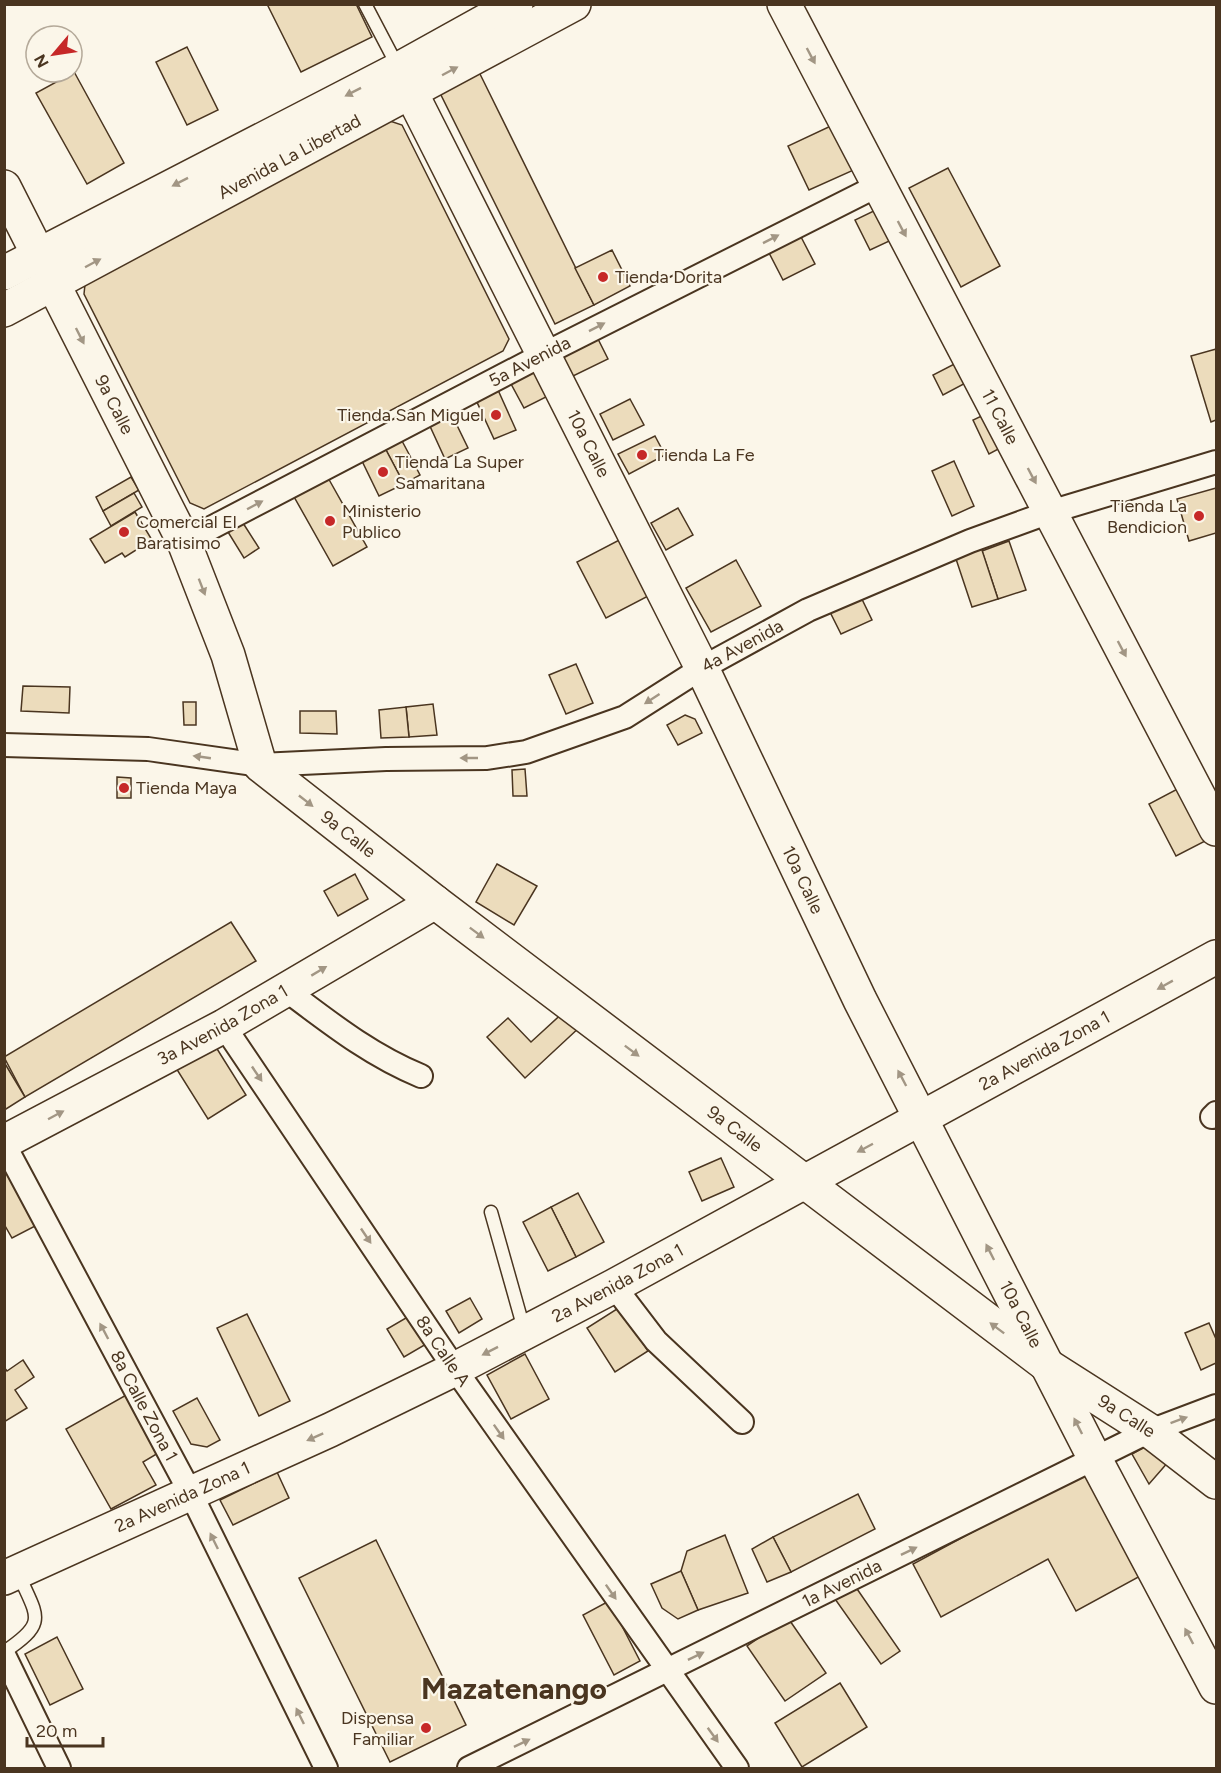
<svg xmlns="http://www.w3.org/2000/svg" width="1221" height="1773" viewBox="0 0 1221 1773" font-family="Figtree,sans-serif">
	<rect width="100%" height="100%" fill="#fbf6e9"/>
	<!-- building -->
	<g fill="#ecdcbc" stroke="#4a3520" stroke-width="1.5">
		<polygon points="267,4 356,4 372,37 301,72"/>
		<polygon points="187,47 218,110 187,125 156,62"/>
		<polygon points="72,68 124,163 87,184 36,93 60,80 55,72 72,72"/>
		<polygon points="479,72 594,305 555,324 439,91"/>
		<polygon points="384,119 402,125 509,339 503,351 204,509 190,503 84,294 86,275"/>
		<polygon points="835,124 856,169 809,190 788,146"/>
		<polygon points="948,168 1000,266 961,287 909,188"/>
		<polygon points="884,206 898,237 870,250 855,220"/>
		<polygon points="799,233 815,264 783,280 767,249"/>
		<polygon points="612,250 630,286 594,305 575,268"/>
		<polygon points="596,335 608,359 571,377 559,353"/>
		<polygon points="1216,349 1216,420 1211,422 1191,356"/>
		<polygon points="964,359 975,378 943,395 933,375"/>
		<polygon points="535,369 548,396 524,408 510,382"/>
		<polygon points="498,390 516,430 494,439 476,400"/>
		<polygon points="630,399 644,425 613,440 600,414"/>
		<polygon points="990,412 1006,445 989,454 973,420"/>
		<polygon points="451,413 468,448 445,459 429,424"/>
		<polygon points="655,436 665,455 629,474 618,454"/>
		<polygon points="401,439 420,475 404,484 385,448"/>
		<polygon points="385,448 404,484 379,496 362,461"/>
		<polygon points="954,461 974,506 952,516 932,471"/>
		<polygon points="327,476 367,547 333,566 293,495"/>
		<polygon points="131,477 139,490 103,511 96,497"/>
		<polygon points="1216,488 1216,533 1189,541 1177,499"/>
		<polygon points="134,493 142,507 111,526 103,511"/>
		<polygon points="678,508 693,535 666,550 651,523"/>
		<polygon points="135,512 152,540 125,557 122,553 105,563 90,539"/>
		<polygon points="243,523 259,548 244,558 228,532"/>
		<polygon points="625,537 654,593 606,618 577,562"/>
		<polygon points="1009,541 1026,590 998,599 982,551"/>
		<polygon points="980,544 998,599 972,607 954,553"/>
		<polygon points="736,560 761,606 711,632 686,588"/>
		<polygon points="858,591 872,620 841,634 827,606"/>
		<polygon points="576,664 593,703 566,714 549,675"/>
		<polygon points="23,686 70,687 69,713 21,711"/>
		<polygon points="183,702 196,702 196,725 184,725"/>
		<polygon points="433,704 437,735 409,737 406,707"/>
		<polygon points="406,707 409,737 381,738 379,710"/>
		<polygon points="300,711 336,711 337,734 300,733"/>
		<polygon points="685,715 695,719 702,733 678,745 667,725"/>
		<polygon points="525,769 527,796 513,796 512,770"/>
		<polygon points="117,777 131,778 131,798 117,798"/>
		<polygon points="1185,785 1213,837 1176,856 1149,804"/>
		<polygon points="497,864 537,886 514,925 476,902"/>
		<polygon points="355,874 368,899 338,916 324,891"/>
		<polygon points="231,922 256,961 25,1097 4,1057"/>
		<polygon points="567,1009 582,1025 525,1078 487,1037 508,1018 531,1042"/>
		<polygon points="214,1044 246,1095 208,1119 176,1068"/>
		<polygon points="4,1062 25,1097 6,1109 4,1107"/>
		<polygon points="4,1155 43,1222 12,1238 4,1224"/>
		<polygon points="721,1158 734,1187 702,1201 689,1172"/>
		<polygon points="578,1193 604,1242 576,1257 551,1207"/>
		<polygon points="551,1207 576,1257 548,1271 523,1222"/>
		<polygon points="470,1298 482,1319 459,1333 446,1311"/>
		<polygon points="620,1307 648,1351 615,1372 587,1328"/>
		<polygon points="247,1314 290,1401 259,1416 217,1328"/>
		<polygon points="411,1315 428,1343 404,1357 387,1329"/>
		<polygon points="1209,1323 1216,1339 1216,1363 1201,1370 1185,1333"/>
		<polygon points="525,1354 549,1399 511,1419 487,1375"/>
		<polygon points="23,1360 34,1377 15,1390 27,1408 4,1422 4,1367 7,1371"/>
		<polygon points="128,1394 160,1452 143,1462 156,1485 111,1509 66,1429"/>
		<polygon points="197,1398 220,1440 207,1447 191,1444 173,1411"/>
		<polygon points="1160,1438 1176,1453 1149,1484 1132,1454"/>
		<polygon points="1088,1470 1144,1574 1076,1611 1048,1559 941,1617 913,1564"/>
		<polygon points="277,1472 289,1498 233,1525 220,1500"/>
		<polygon points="858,1494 875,1529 791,1572 773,1537"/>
		<polygon points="725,1535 748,1593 698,1610 681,1571 687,1551"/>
		<polygon points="773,1537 791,1572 767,1582 752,1549"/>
		<polygon points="376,1540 466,1725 390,1762 299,1578"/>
		<polygon points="681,1571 698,1610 678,1619 662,1608 651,1584"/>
		<polygon points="855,1586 900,1651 881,1664 835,1599"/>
		<polygon points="609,1601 640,1661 614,1675 583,1615"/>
		<polygon points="788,1618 826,1673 785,1701 747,1646"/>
		<polygon points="57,1637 83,1689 50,1705 25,1654"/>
		<polygon points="840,1683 867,1727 802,1767 775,1723"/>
	</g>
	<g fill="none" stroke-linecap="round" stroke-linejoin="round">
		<defs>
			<g id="lane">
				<polyline points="365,4 398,67"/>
				<polyline points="491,1212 522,1322 528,1330"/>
				<path d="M4 1652C49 1622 37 1617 18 1573"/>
			</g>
			<g id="street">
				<path id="s1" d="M184 542 544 354 879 185"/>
				<path id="s2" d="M4 745 148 749 260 765 386 759 487 758 526 752 625 717 702 668 808 610 970 541 1050 512 1216 462"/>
				<path d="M286 990C330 1023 370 1055 421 1076"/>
				<path id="s3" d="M224 1026 455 1369 737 1768"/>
				<polyline points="1212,1117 1216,1113"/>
				<path id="s4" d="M4 1144 190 1492 326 1768"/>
				<polyline points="614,1286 656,1341 742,1422"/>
				<polyline points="4,1655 59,1768"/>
				<path id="s5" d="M469 1768 1150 1431 1216 1406"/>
			</g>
			<g id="secondary">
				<path id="s6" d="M784 4 1216 829"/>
				<path id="s7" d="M399 69 702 668 860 1000 1095 1459 1216 1687"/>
				<path id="s8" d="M4 187 184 542 228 655 260 765 435 902 1048 1366 1150 1431 1216 1482"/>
				<polyline points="4,273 399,69 516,4"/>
				<path id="s9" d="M4 310 574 4"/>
				<path id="s10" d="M4 1142 224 1026 435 902"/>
				<path id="s11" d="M4 1578 330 1430 455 1369 614 1286 1216 957"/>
			</g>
		</defs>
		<!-- lane casing -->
		<use href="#lane" stroke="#4a3520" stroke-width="15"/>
		<!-- street casing -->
		<use href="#street" stroke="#4a3520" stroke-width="26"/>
		<!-- secondary casing -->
		<use href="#secondary" stroke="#4a3520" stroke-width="36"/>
		<!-- lane -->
		<use href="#lane" stroke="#fbf6e9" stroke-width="12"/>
		<!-- street -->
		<use href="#street" stroke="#fbf6e9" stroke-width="22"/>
		<!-- secondary -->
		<use href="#secondary" stroke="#fbf6e9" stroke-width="33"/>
	</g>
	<!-- one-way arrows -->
	<defs><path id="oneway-solid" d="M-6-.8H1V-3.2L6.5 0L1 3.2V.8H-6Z" transform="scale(1.5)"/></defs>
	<g fill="#a29684">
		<use href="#oneway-solid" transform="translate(811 56) rotate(62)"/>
		<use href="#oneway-solid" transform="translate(450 71) rotate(-28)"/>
		<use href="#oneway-solid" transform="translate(353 92) rotate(153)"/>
		<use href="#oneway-solid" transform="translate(180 182) rotate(153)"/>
		<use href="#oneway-solid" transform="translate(902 229) rotate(62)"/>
		<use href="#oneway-solid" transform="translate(771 239) rotate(-27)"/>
		<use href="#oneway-solid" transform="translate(93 263) rotate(-28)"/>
		<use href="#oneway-solid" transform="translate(597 327) rotate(-27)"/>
		<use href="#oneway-solid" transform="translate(80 336) rotate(63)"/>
		<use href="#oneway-solid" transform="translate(1032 476) rotate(62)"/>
		<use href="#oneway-solid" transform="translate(255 505) rotate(-28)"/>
		<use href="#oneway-solid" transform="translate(202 587) rotate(69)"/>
		<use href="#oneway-solid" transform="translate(1122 649) rotate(62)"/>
		<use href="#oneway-solid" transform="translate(652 699) rotate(147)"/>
		<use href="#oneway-solid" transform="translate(202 757) rotate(-172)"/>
		<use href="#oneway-solid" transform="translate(469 758) rotate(180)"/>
		<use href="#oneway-solid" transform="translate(306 801) rotate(38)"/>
		<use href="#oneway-solid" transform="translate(477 933) rotate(37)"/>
		<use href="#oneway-solid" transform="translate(319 971) rotate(-31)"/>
		<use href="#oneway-solid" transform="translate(1165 985) rotate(151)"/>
		<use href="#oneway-solid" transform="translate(632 1051) rotate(37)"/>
		<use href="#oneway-solid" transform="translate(257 1074) rotate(56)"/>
		<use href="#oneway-solid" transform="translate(902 1078) rotate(-118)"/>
		<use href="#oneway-solid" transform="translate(56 1115) rotate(-28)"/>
		<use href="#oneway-solid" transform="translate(865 1148) rotate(152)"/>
		<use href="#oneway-solid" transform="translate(366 1236) rotate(56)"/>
		<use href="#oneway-solid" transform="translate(990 1252) rotate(-117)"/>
		<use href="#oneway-solid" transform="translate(997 1328) rotate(-143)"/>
		<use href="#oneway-solid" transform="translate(104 1331) rotate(-118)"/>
		<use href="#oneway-solid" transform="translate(490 1351) rotate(153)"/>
		<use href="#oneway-solid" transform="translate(1179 1420) rotate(-20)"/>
		<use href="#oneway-solid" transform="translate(1078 1426) rotate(-117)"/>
		<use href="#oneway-solid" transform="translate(499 1432) rotate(55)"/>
		<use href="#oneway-solid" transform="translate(315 1437) rotate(156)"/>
		<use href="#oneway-solid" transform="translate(214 1541) rotate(-116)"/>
		<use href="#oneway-solid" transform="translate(909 1551) rotate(-26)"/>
		<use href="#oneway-solid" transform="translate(611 1592) rotate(55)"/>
		<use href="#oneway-solid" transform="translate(1189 1636) rotate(-118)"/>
		<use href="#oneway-solid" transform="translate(696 1656) rotate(-26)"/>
		<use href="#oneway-solid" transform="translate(300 1716) rotate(-116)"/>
		<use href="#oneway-solid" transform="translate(713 1735) rotate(54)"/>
		<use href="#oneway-solid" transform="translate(522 1743) rotate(-26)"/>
	</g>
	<!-- markers -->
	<g fill="#c62828" stroke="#fbf6e9" stroke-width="2">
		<circle cx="603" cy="277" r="6"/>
		<circle cx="496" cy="415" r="6"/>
		<circle cx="642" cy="455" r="6"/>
		<circle cx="383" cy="472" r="6"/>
		<circle cx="1199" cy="516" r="6"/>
		<circle cx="330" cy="521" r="6"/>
		<circle cx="124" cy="532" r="6"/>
		<circle cx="124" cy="788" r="6"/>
		<circle cx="426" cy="1728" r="6"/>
	</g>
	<g text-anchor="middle" stroke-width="4.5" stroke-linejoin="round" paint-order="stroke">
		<!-- street labels -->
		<g font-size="18" fill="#4a3520" stroke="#fbf6e9">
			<text dy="6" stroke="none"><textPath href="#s9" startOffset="324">Avenida La Libertad</textPath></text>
			<text dy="6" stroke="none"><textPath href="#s1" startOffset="390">5a Avenida</textPath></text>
			<text dy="6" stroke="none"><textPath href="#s8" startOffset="244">9a Calle</textPath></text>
			<text dy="6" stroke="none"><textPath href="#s6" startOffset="466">11 Calle</textPath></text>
			<text dy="6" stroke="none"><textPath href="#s7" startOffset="420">10a Calle</textPath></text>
			<text dy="6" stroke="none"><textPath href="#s2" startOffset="766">4a Avenida</textPath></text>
			<text dy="6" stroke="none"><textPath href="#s8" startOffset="746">9a Calle</textPath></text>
			<text dy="6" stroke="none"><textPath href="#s7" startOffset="906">10a Calle</textPath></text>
			<text dy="6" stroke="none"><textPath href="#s10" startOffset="248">3a Avenida Zona 1</textPath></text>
			<text dy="6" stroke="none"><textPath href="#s11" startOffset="1167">2a Avenida Zona 1</textPath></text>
			<text dy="6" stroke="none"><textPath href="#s8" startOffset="1232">9a Calle</textPath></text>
			<text dy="6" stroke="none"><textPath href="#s11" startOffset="681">2a Avenida Zona 1</textPath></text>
			<text dy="6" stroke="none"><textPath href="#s7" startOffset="1392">10a Calle</textPath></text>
			<text dy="6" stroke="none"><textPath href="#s3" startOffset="392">8a Calle A</textPath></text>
			<text dy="6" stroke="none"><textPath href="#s4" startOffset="297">8a Calle Zona 1</textPath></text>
			<text dy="6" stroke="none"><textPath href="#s8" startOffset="1718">9a Calle</textPath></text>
			<text dy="6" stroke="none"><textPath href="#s11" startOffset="196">2a Avenida Zona 1</textPath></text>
			<text dy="6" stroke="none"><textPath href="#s5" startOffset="416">1a Avenida</textPath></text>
		</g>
		<!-- poi labels -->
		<g font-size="18" fill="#4a3520" stroke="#fbf6e9" text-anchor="start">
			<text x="615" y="283">Tienda Dorita</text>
			<text x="484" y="421" text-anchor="end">Tienda San Miguel</text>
			<text x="654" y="461">Tienda La Fe</text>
			<text x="395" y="468">Tienda La Super<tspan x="395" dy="21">Samaritana</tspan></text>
			<text x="1187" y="512" text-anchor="end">Tienda La<tspan x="1187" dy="21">Bendicion</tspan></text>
			<text x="342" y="517">Ministerio<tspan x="342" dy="21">Publico</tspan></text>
			<text x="136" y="528">Comercial El<tspan x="136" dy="21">Baratisimo</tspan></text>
			<text x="136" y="794">Tienda Maya</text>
			<text x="414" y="1724" text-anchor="end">Dispensa<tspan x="414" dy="21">Familiar</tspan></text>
		</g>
		<!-- town labels -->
		<g font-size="30" font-weight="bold" fill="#4a3520" stroke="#fbf6e9">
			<text x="514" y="1699">Mazatenango</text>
		</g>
	</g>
	<!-- border -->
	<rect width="1221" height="1773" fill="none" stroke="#4a3520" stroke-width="12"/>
	<!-- north arrow -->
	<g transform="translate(54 54) rotate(241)"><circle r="28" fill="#fbf6e9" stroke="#b4a999" stroke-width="1.5"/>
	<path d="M0-4.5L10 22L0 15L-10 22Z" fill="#c62828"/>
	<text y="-9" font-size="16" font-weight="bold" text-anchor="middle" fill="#4a3520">N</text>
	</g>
	<!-- scale -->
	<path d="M27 1737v9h76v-9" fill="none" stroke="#4a3520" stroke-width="3"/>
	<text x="36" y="1737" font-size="18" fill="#4a3520" stroke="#fbf6e9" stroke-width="4.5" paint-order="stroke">20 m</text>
</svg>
